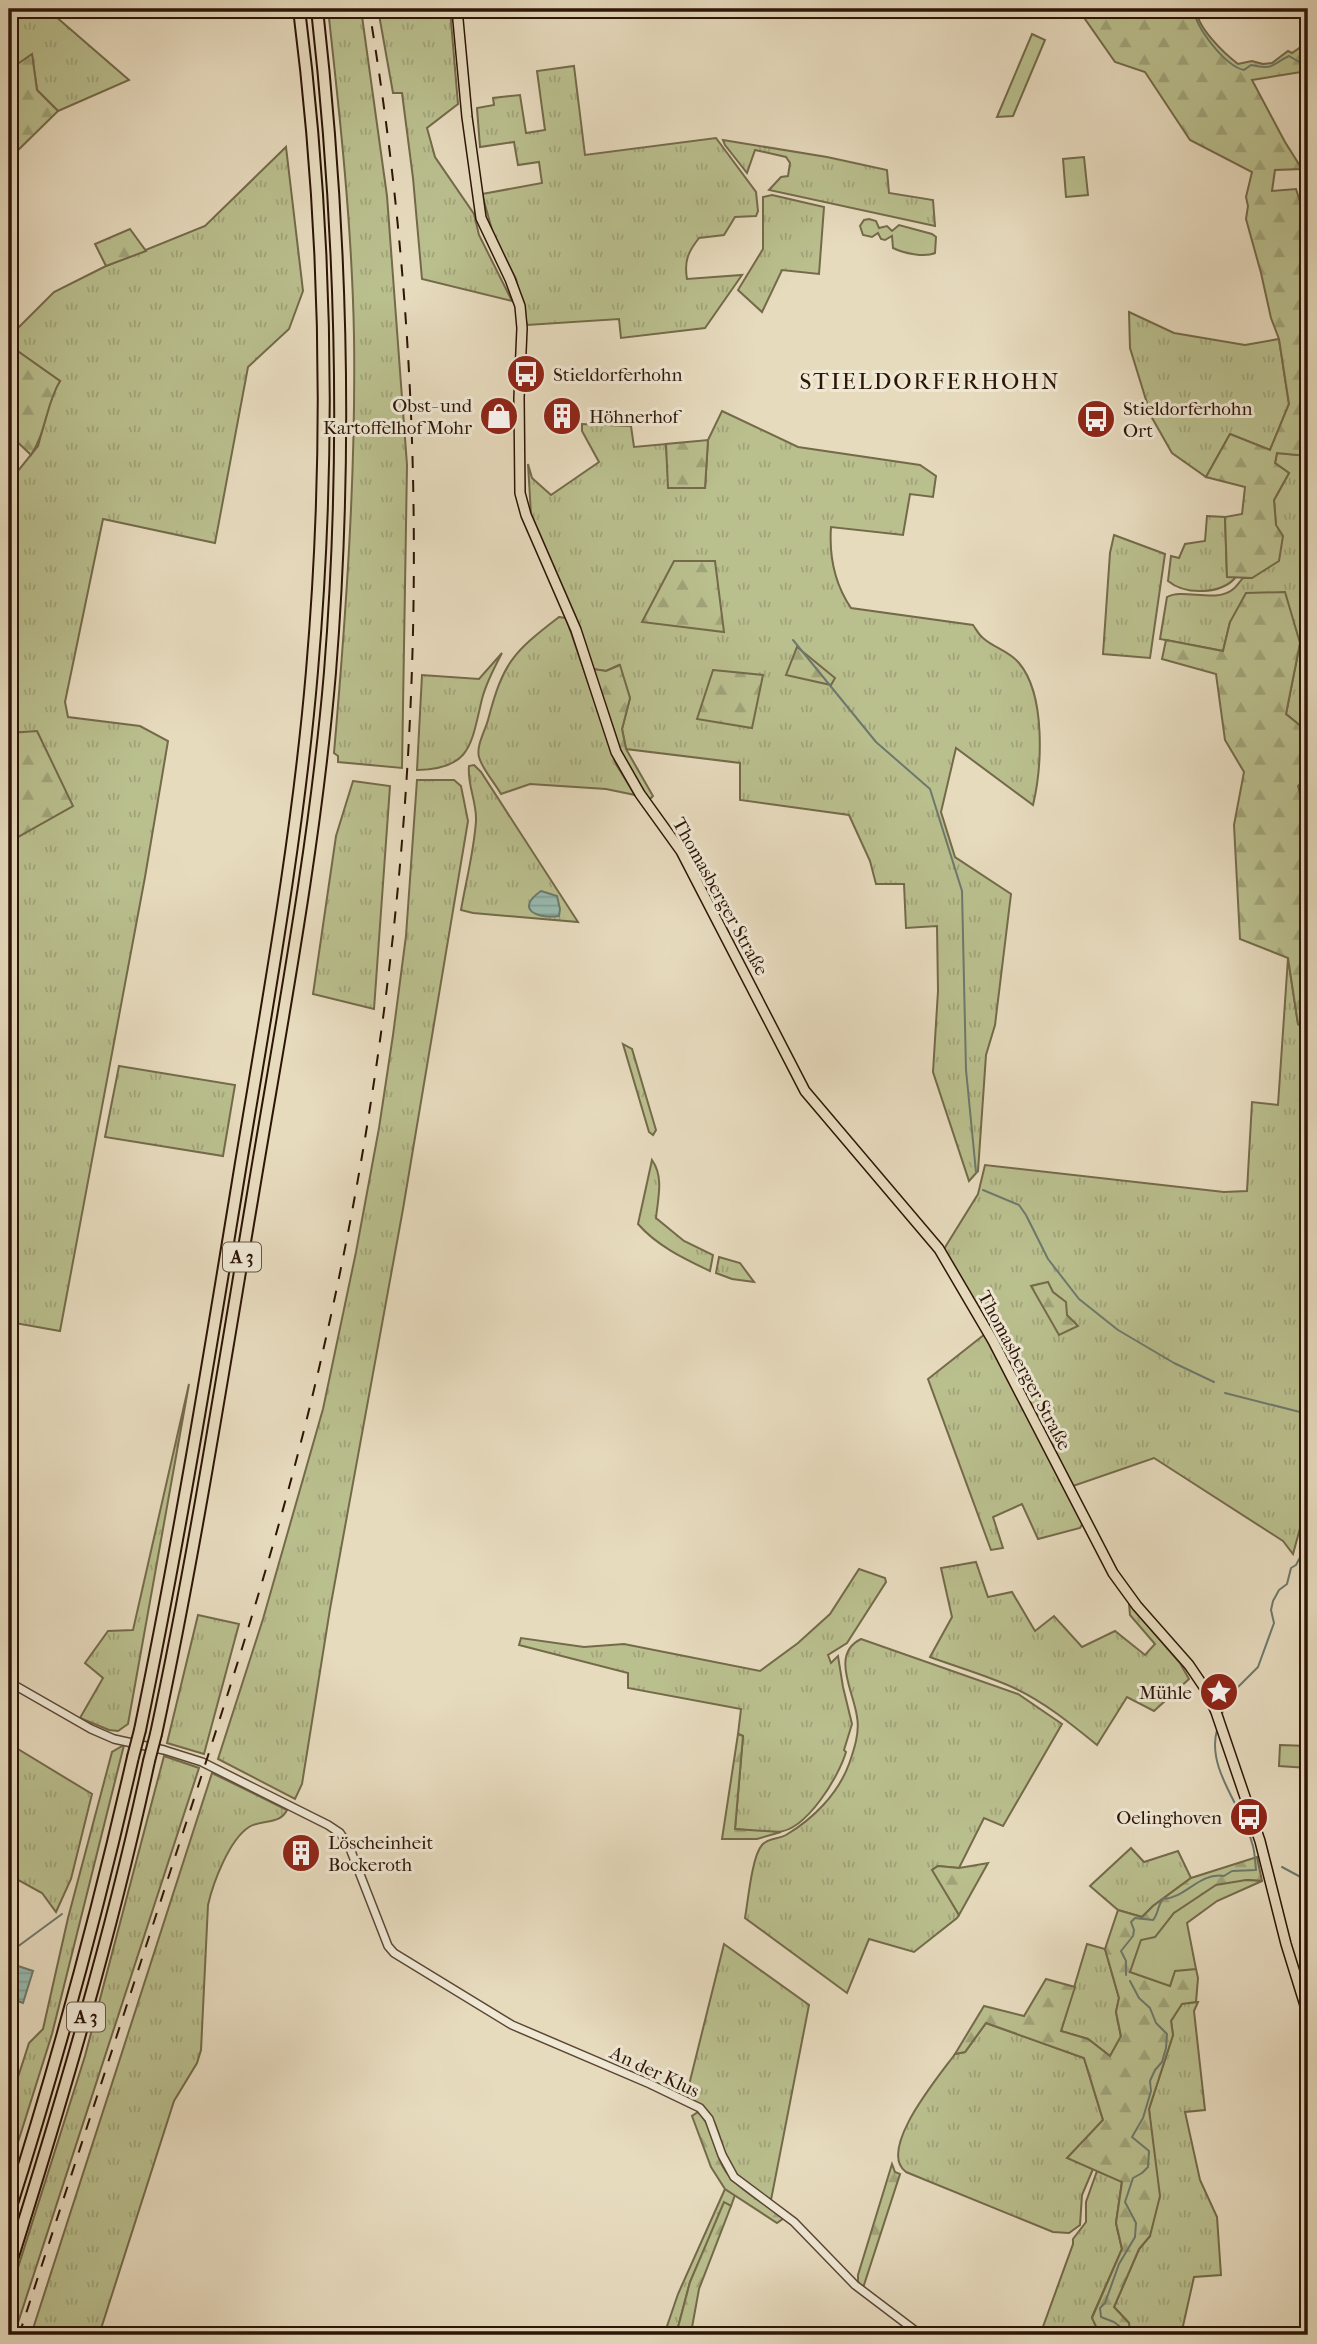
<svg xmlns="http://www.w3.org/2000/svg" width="1317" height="2344" viewBox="0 0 1317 2344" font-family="'IM FELL French Canon',serif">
	<defs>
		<pattern id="grass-tufts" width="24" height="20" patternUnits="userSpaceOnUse" patternTransform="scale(1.75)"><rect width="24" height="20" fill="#babf8e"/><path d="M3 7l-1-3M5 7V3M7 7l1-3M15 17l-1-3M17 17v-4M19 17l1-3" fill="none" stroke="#a0a379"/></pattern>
		<pattern id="forest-firs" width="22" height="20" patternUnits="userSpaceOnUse" patternTransform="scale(1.75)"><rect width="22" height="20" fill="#babf8e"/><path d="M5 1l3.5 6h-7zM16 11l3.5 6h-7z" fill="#a0a379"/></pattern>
		<pattern id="water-rules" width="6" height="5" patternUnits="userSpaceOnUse" patternTransform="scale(1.75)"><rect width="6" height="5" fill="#97bbb0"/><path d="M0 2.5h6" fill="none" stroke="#82a096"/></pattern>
	</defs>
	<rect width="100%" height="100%" fill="#e7dbbe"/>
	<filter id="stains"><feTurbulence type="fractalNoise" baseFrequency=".00286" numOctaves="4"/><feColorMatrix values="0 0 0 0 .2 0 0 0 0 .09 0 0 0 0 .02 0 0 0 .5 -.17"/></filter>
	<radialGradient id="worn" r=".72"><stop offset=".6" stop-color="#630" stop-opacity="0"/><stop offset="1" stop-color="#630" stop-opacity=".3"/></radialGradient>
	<!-- grass -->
	<g fill="url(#grass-tufts)" stroke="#746a4a" stroke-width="2">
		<polygon points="9,9 47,9 129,80 58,111 37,90 32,55 9,70"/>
		<path d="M328 9H361L387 196 407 465 402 768 338 762V756L334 753C346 614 356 475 354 336 352 226 340 117 328 9Z"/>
		<polygon points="378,9 450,9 458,104 427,128 435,157 474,214 479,235 512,301 422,279 413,178 402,93 393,93"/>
		<path d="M574 66 585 155 716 138 756 192 758 211 756 216 735 217 724 235 699 238C688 252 684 261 687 279L742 275 705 328 621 338 619 319 527 325 516 279 494 237 482 194 542 183 539 162 518 165 514 142 480 147 477 108 494 105 493 98 520 95 526 133 545 130 537 71Z"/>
		<polygon points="723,140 827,157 887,170 889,193 933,200 935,226 769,190 781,177 788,176 790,163 786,157 755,150 747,173 725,145"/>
		<polygon points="286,147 303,291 289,329 248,367 215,543 103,519 65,702 68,717 140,726 168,741 145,877 60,1331 9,1322 9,842 72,806 37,732 9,733 9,622 15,581 9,579 9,482 38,446 52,394 60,381 9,345 9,337 54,292 106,266 205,226"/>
		<polygon points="772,195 824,207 819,274 782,270 762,312 738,290 763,249 763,197"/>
		<polygon points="1129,312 1174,333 1245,345 1279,339 1289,404 1270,450 1230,434 1206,477 1172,453 1151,416 1130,348"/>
		<path d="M722 411 798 447 920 465 936 476 933 497 910 494 903 535 831 527C829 556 834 583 851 608L973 625C976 629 979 635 983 638 994 648 1009 651 1019 663 1046 695 1042 767 1033 805L956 748 941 812 955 857 1011 894 995 1025 986 1055 978 1171 969 1181 933 1072 938 991 937 926 906 928 904 884H876L870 861 849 815 740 800V763L626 749 622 729 630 698 619 665 606 671 593 669 531 515 528 464 532 478 551 495 599 462 582 431V424L631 426 634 447 666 444 669 488H705L708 440Z"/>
		<path d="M1277 453 1308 456V530C1297 544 1302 563 1308 577V732L1286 714 1300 643 1230 622 1223 651 1160 639 1167 597C1183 588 1215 603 1232 590 1236 588 1240 581 1243 578H1252L1276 525 1274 500 1289 473 1275 463Z"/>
		<path d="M1207 516 1225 517 1227 577H1236C1221 595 1185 595 1168 581L1171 556 1179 558 1185 544 1205 541Z"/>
		<polygon points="1114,535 1165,554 1150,658 1103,654 1110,553"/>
		<path d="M559 617 566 618 616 764 635 795 606 789 530 784 501 794C495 783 482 769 479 757 476 746 485 731 488 720 503 663 512 653 559 617Z"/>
		<path d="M502 653C494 668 486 683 482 699 471 745 471 769 417 770L422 675 479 679Z"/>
		<path d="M474 765 481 772 578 922 473 913 461 910C466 881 474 851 476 821 477 802 467 785 469 766Z"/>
		<polygon points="417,780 454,780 461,786 468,821 403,1209 330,1609 302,1784 295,1799 218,1759 263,1619 323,1409 356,1252 379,1128 393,1035 406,936"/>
		<polygon points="353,781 390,786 374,1009 313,994 336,836"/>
		<polygon points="1288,958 1298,1024 1308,1031 1308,1096 1300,1101 1308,1109 1308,1499 1293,1554 1283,1541 1154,1458 1073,1486 992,1332 944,1249 978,1194 985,1165 1224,1192 1247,1191 1252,1102 1278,1105"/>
		<polygon points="623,1044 632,1049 656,1130 653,1135 649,1132"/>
		<polygon points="119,1066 235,1085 223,1156 105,1137"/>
		<path d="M652 1160C664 1177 658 1198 656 1218L684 1241 713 1255 710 1271C685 1259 657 1246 638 1224Z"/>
		<polygon points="719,1257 740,1263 754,1282 732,1279 716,1273"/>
		<polygon points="985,1334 1083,1523 1080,1528 1038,1539 1022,1504 993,1517 1003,1548 991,1550 928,1379"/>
		<polygon points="189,1384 128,1724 118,1731 109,1730 80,1718 103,1678 85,1663 108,1631 133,1630"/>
		<path d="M976 1562 988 1597 1012 1592 1035 1631 1054 1616 1082 1647 1115 1631 1145 1655 1155 1644 1130 1615 1129 1604 1180 1663 1189 1679 1154 1711 1127 1697 1097 1745C1070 1723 1043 1701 1012 1687 985 1675 957 1667 930 1657L952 1617 941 1568Z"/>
		<path d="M859 1569 885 1578 886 1582 847 1643 828 1655 831 1663 838 1656 843 1687 852 1724 844 1750 846 1752C839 1776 807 1830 778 1832 765 1833 749 1830 735 1829L743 1736 738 1734 741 1709 628 1688V1673L519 1645 521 1638 584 1647 624 1644 760 1671 798 1643 830 1614Z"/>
		<polygon points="198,1615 239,1624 204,1754 167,1743"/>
		<path d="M861 1639 1018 1694 1062 1724 1003 1826 984 1818 959 1868 938 1866 933 1869 959 1915 957 1918 914 1952 869 1939 847 1993 745 1918C748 1901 752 1856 762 1845 767 1838 779 1839 786 1835 813 1819 838 1794 849 1764 854 1750 860 1732 857 1717 854 1692 830 1654 861 1639Z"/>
		<polygon points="124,1745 52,2034 9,2171 9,2105 29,2043 43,2029 68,1918 112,1752"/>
		<polygon points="1280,1745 1308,1746 1308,1768 1279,1766"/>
		<polygon points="13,1746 92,1794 71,1879 56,1912 42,1893 9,1875 9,1752"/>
		<polygon points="164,1756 199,1768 14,2335 9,2335 9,2296 85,2056"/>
		<path d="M212 1773 287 1810C280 1825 262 1819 249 1827 229 1840 213 1883 208 1905L201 2050 197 2063 174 2101 99 2335H31Z"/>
		<polygon points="1131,1848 1144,1862 1178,1851 1191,1878 1153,1906 1142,1917 1118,1910 1090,1886"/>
		<path d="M724 1944 809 2005 771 2200C760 2192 744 2185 735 2173 714 2144 726 2113 686 2097Z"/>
		<polygon points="1087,1944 1105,1949 1119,1998 1116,2012 1121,2037 1110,2056 1088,2039 1061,2031"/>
		<polygon points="1198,2002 1194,2011 1205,2110 1185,2112 1200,2180 1217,2217 1221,2275 1194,2277 1181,2335 1130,2335 1129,2323 1114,2307 1139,2249 1150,2236 1152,2141 1149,2109 1173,2035 1171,2021 1182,2003"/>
		<path d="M986 2023 1084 2058 1103 2120 1068 2158 1093 2169 1082 2195 1080 2225 1069 2233 1053 2232 906 2172C876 2150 940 2075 955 2054L965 2052Z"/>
		<polygon points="1097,2171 1122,2181 1116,2223 1122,2249 1092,2317 1100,2335 1040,2335 1073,2244 1073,2239 1086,2222 1086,2202"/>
		<polygon points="725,2189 735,2195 731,2206 725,2203 690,2282 676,2335 664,2335 678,2294"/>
	</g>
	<!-- forest -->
	<g fill="url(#forest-firs)" stroke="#746a4a" stroke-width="2">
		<path d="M1082 9H1197C1195 26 1225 54 1238 64L1252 61 1263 64 1272 63 1288 51 1292 53 1308 42V73L1301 72 1252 80 1285 142 1302 169 1275 170 1272 191 1296 189 1304 214 1308 255V456L1277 453 1275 463 1289 473 1274 500 1276 525 1283 536 1279 561 1252 578 1227 577 1225 517 1242 514 1245 487 1206 477 1230 434 1270 450 1289 404 1279 339 1271 318 1261 273 1246 219 1248 206 1246 197 1252 172 1190 140 1145 72 1115 62 1085 19Z"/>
		<polygon points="32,54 37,90 58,111 9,159 9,70"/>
		<polygon points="130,229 146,251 106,266 95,244"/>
		<path d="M9 345 60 381C46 404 46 433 31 455L9 434Z"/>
		<polygon points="708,440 705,488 668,488 666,444"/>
		<polygon points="674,561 715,561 724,632 642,622"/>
		<polygon points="1285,592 1300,643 1286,714 1308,732 1308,776 1298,786 1308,824 1308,1031 1298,1024 1288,958 1240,939 1234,825 1244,772 1225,740 1216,674 1162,659 1166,640 1223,651 1230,622 1246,593"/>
		<polygon points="797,647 835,678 831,685 786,675"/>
		<polygon points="620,665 630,698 622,729 626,749 653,796 649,800 625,763 593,669 606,671"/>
		<polygon points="713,670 763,675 752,728 697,719"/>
		<polygon points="37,731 73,806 9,842 9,733"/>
		<polygon points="1048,1282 1053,1292 1066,1302 1067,1315 1078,1326 1059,1335 1031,1286"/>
		<polygon points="738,1734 743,1736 735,1829 781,1832 757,1839 722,1839"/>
		<polygon points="1257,1857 1262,1881 1246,1880 1174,1913 1130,1972 1170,1986 1175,1969 1196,1969 1198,1978 1196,2002 1182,2004 1171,2021 1173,2035 1149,2109 1160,2196 1150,2236 1139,2249 1114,2307 1129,2323 1130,2335 1100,2335 1092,2318 1122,2249 1116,2223 1122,2182 1067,2158 1103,2120 1084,2058 986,2023 965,2052 955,2054 984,2006 1024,2016 1046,1979 1075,1987 1061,2031 1088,2039 1110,2056 1121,2036 1116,2012 1119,1998 1105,1949 1118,1910 1142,1917 1153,1906 1191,1878"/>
		<polygon points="988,1863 959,1915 932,1870 938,1866 959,1868"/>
		<path d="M698 2112C713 2126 714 2149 723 2167 733 2186 766 2205 784 2218L777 2223 725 2189 711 2167 692 2116Z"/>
		<polygon points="892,2164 895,2172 900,2174 863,2288 858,2282 858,2275"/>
		<polygon points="724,2202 731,2206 699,2289 691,2333 690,2335 676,2335 690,2282"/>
	</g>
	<!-- green -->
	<g fill="#babf8e" stroke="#746a4a" stroke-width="2">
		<polygon points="1032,34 1045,40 1013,116 997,117"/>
		<polygon points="1084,157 1088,195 1066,197 1063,159"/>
		<path d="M869 219 876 221 879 228 887 226 892 231 899 225 932 234 936 237 935 253C925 258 903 253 893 248L892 236 885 240 881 239 878 233 872 237 863 235 860 226 864 220Z"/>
		<polygon points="1246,1880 1262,1881 1217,1901 1187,1923 1196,1969 1175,1971 1170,1986 1130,1972 1141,1940 1155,1937 1174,1913 1216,1885"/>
	</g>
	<!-- water -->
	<g fill="url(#water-rules)" stroke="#6d796c" stroke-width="2">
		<path d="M541 891 557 896 560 909 559 916C536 919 515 909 541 891Z"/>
		<polygon points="18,1966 33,1971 23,2003 9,1998"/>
	</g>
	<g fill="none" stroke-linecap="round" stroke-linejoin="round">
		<!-- stream -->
		<g stroke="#6d796c" stroke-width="2">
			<path d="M1194 9C1195 27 1225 66 1244 70L1251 65C1275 70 1270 65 1289 56L1308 67"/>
			<polyline points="793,640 876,742 930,789 962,891 966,1070 976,1172"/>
			<polyline points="983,1190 1019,1205 1026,1215 1048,1259 1079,1299 1118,1330 1174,1363 1214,1382"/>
			<polyline points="1225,1393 1300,1412"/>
			<polyline points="1222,1714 1227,1698 1258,1667 1274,1623 1271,1610 1273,1601 1279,1590 1287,1584 1291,1568 1296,1565 1308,1542"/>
			<polyline points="1282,1867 1308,1881"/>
			<polyline points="9,1953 62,1914"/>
			<path d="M1126 1975V1961L1121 1951 1133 1936 1134 1930 1131 1922 1135 1918 1153 1920C1159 1913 1157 1906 1163 1899 1186 1898 1199 1872 1224 1876L1232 1871 1256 1870C1255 1861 1255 1851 1252 1843 1243 1807 1206 1769 1217 1730"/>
			<polyline points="1127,2335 1127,2332 1114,2322 1101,2317 1100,2308 1105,2303 1119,2264 1135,2237 1136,2223 1125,2202 1133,2178 1142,2173 1148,2167 1149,2151 1132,2137 1143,2118 1151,2091 1150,2081 1155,2070 1162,2062 1166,2048 1167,2034 1156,2023 1150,2008 1139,1998 1130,1981"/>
		</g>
		<defs>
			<polyline id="minor" points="9,1682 91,1729 114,1739 164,1750 202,1762 328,1825 340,1833 349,1846 388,1946 394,1953 512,2025 650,2084 700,2108 709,2119 722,2155 734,2177 794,2222 855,2285 921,2335"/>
			<polyline id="major" points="457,9 467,117 481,218 510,279 520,306 522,328 519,398 520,493 526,515 576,630 616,752 640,794 681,851 805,1091 939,1249 993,1341 1113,1573 1137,1606 1189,1665 1206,1690 1216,1712 1260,1841 1286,1944 1308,2015"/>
			<g id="highway">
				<path d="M140 1730C179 1542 210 1353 241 1163 268 1000 298 836 312 671 331 450 327 228 299 9"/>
				<path d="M156 1734C194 1557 222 1378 252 1200 281 1025 315 849 330 672 348 448 342 232 317 9"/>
				<path d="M9 2213C57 2063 98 1911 133 1757"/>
				<path d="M9 2269C62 2101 112 1933 149 1761"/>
			</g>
		</defs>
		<!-- minor casing -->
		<use href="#minor" stroke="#5c4634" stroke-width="10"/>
		<!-- major casing -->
		<use href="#major" stroke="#2d1506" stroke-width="12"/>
		<!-- highway casing -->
		<use href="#highway" stroke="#2d1506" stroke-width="14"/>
		<!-- minor -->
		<use href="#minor" stroke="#efe8d5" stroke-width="7"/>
		<!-- major -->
		<use href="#major" stroke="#e7dbbe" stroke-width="9"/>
		<!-- highway -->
		<use href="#highway" stroke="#e7dbbe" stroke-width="10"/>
		<!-- rail -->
		<path stroke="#2d1506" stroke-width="2" stroke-dasharray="12 12" stroke-linecap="butt" d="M19 2335C71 2176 123 2017 175 1857 223 1710 272 1561 309 1410 421 955 447 472 369 9"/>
		<defs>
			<g id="highway-bridge">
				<polyline points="133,1757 140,1730"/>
				<polyline points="149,1761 156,1734"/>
			</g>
		</defs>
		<!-- highway-bridge casing -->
		<use href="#highway-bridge" stroke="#2d1506" stroke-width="14" stroke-linecap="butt"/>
		<!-- highway-bridge -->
		<use href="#highway-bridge" stroke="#e7dbbe" stroke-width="10"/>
	</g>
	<!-- icons -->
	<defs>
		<symbol id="bus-disc" viewBox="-11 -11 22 22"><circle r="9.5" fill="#8f2418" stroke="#efe8d5"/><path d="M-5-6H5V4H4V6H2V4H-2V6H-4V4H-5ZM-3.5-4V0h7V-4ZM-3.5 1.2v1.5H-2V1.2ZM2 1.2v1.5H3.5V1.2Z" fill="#fff"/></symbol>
		<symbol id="shop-disc" viewBox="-11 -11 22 22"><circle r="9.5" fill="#8f2418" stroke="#efe8d5"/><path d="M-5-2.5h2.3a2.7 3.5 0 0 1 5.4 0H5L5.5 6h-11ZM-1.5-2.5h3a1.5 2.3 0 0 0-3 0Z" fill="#fff"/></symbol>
		<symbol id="building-disc" viewBox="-11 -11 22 22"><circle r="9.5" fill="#8f2418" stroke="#efe8d5"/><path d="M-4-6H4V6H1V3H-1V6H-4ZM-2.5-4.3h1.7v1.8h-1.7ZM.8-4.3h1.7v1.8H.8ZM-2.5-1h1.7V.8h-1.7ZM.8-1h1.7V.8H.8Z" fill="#fff"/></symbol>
		<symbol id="sight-disc" viewBox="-11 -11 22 22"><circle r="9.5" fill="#8f2418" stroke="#efe8d5"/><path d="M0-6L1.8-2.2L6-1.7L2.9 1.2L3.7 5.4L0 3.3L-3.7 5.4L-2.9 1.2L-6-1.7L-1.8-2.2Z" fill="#fff"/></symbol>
	</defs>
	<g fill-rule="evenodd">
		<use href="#bus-disc" x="504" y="352" width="44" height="44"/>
		<use href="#shop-disc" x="477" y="394" width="44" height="44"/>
		<use href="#building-disc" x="540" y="394" width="44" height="44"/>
		<use href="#bus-disc" x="1074" y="397" width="44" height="44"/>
		<use href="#sight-disc" x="1197" y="1670" width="44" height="44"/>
		<use href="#bus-disc" x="1227" y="1795" width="44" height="44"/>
		<use href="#building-disc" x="279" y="1831" width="44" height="44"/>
	</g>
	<g text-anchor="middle" stroke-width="6" stroke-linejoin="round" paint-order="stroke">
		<!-- shield labels -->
		<g fill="#efe8d5" stroke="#675444" stroke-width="2">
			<rect x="223" y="1242.5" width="38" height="29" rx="5"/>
			<rect x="67" y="2002.5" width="38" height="29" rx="5"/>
		</g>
		<g font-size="18" font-weight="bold" fill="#2d1506">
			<text x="242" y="1263">A 3</text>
			<text x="86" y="2023">A 3</text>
		</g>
		<!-- poi labels -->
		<g font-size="19" fill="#2d1506" stroke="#efe8d5" text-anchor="start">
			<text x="553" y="381">Stieldorferhohn</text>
			<text x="472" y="412" text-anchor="end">Obst- und<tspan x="472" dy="22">Kartoffelhof Mohr</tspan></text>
			<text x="1123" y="415">Stieldorferhohn<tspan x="1123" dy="22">Ort</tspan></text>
			<text x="589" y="423">Höhnerhof</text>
			<text x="1192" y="1699" text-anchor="end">Mühle</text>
			<text x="1222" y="1824" text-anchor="end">Oelinghoven</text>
			<text x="328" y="1849">Löscheinheit<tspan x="328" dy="22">Bockeroth</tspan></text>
		</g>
		<!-- street labels -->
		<g font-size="19" fill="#2d1506" stroke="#efe8d5">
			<text transform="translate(721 896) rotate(61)" y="7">Thomasberger Straße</text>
			<text transform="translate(1025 1370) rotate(62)" y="7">Thomasberger Straße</text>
			<text transform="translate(655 2071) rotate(25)" y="7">An der Klus</text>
		</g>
		<!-- quarter labels -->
		<g font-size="23" letter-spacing="2" fill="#2d1506" stroke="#efe8d5">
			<text x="930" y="389">STIELDORFERHOHN</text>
		</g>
	</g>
	<!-- margin -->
	<rect width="1317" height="2344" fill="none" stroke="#e7dbbe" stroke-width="35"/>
	<rect x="10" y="10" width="1296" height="2323" fill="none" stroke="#2d1506" stroke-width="3.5"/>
	<rect x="18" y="18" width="1282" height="2309" fill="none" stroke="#2d1506" stroke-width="2"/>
	<rect width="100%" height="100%" filter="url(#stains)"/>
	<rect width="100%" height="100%" fill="url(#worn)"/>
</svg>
